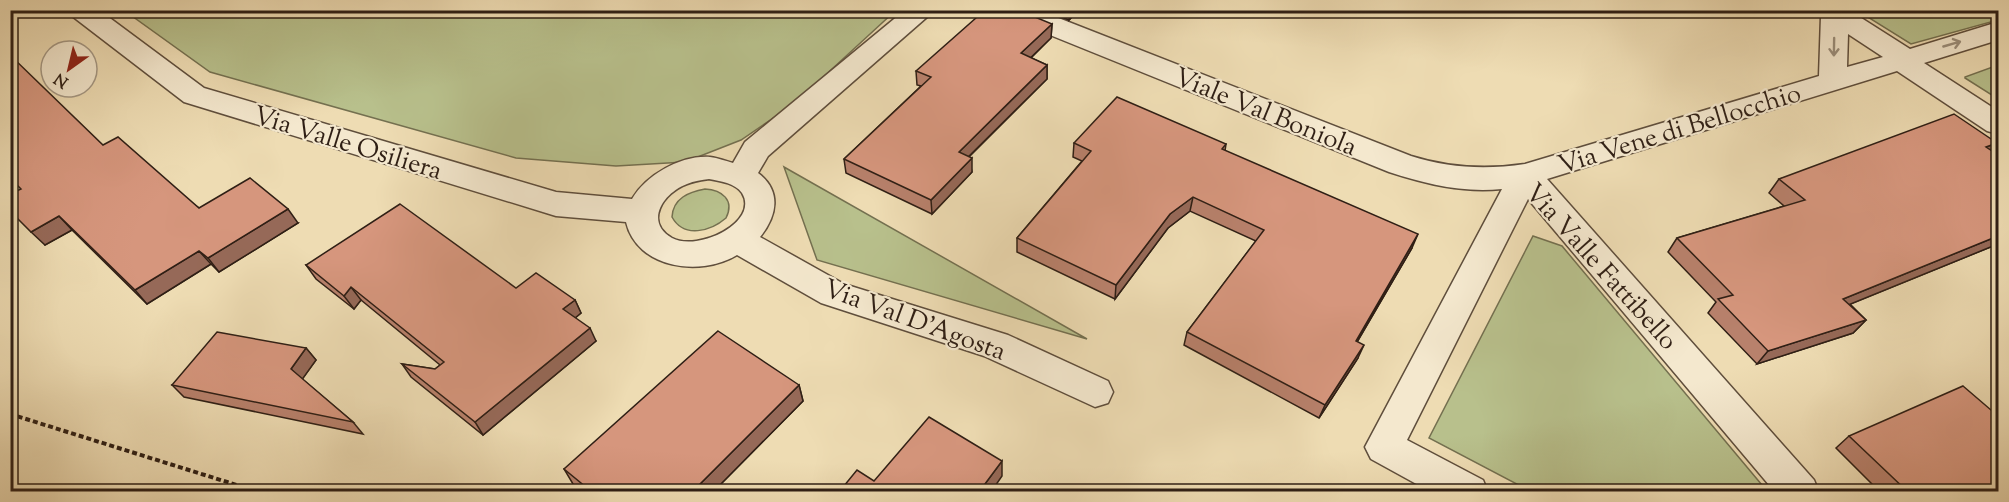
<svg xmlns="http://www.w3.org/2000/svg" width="2009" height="502" viewBox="0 0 2009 502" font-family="'Sorts Mill Goudy',serif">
	<rect width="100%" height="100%" fill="#eedcb3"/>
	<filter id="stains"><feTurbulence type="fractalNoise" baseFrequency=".00333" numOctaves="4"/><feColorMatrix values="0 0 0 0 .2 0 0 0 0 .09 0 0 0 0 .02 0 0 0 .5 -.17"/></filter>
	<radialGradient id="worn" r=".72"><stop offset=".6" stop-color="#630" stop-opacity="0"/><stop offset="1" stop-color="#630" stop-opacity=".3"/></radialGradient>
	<!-- green -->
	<g fill="#b8c08c" stroke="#747050" stroke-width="1.5">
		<polygon points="1881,10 1998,11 1998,20 1911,44 1866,16"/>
		<polygon points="125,11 895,11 794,104 741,140 685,162 616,166 516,158 210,72"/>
		<polygon points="1998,65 1998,99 1965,78 1965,77"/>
		<polygon points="784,167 1087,339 817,260"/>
		<path d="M705 189C722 190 735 200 726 218 711 231 684 239 672 217 673 198 689 192 705 189Z"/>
		<polygon points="1533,236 1562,246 1767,491 1530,491 1429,438"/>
	</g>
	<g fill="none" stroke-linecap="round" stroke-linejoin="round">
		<defs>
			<g id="street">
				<path d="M68 10H99L204 88 556 192 632 199C646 175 681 155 710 157 718 158 726 161 733 163L745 142 905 10H935L768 156 758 173C782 191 777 216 760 237L844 284 1008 335 1108 381 1113 392 1108 403 1095 407 984 356 821 303 737 255C701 277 637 269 626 222L556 216 184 102 72 16ZM709 179C720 181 735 183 742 193 760 222 698 252 672 238 644 222 663 193 687 184 694 181 702 180 709 179Z"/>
				<path d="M999 10H1038L1411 156C1449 168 1485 170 1525 164L1819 76 1821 16 1817 10H1857L1855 14 1910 49 1998 22V40L1924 63 1998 111V134L1987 131 1897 71 1547 179 1814 480 1819 492H1775L1528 199 1407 440 1483 480 1488 492H1431L1371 459 1365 447 1502 189C1462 193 1426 184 1389 172L1003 16ZM1848 34 1883 57 1847 67Z"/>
			</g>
		</defs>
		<!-- street casing -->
		<use href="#street" stroke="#5f4e3c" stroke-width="3"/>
		<!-- path -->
		<polyline stroke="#2f1f15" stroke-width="4" stroke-dasharray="5 3" stroke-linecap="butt" points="10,414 259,492"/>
		<!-- street -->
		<use href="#street" fill="#f4e8ce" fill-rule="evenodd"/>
	</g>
	<!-- wall -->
	<g fill="#b8816c" stroke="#2f1f15" stroke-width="1.5">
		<polygon points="1045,10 1079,10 1069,20"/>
		<polygon points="1052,24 1051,38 1031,58 1047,65 1047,79 969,157 972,172 932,214 846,173 844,159 921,86 917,85 916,71"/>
		<polygon points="1074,143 1226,144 1225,151 1412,248 1357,342 1358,358 1319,418 1184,345 1187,332 1256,241 1190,211 1168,228 1115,299 1017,252 1017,238 1082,161 1073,157"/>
		<polygon points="1997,143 1991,150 1998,155 1998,244 1850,304 1866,320 1853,333 1757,364 1708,313 1716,302 1668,252 1677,238 1784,206 1769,193 1779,179"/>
		<polygon points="103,145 199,208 298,223 219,272 211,264 147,304 72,230 45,245 21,189"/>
		<polygon points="306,265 516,288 575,300 581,313 575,318 596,341 483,435 411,377 402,364 435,369 440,365 361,300 354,309 316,279"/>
		<polygon points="306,348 316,360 302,379 353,422 363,434 184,397 172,385"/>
		<polygon points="799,385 803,401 713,492 582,492 573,484 564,469"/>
		<polygon points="1849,436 1998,487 1989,492 1880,492 1836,448"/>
	</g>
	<!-- shaded-wall -->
	<g fill="#966958" stroke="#2f1f15" stroke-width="1.5">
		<polygon points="1070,10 1079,10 1069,20"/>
		<polygon points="1052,24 1051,38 1021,67 1021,53"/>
		<polygon points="1047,65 1047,79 959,166 959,152"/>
		<polygon points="1997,143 1984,157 1986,147"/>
		<polygon points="972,158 972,172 932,214 931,200"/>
		<polygon points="1193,197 1190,211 1168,228 1115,299 1116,285 1170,214"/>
		<polygon points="288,209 298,223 219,272 208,258"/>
		<polygon points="59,216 72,230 45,245 31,232"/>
		<polygon points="1418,234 1412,248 1350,354 1356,341"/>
		<polygon points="1998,236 1998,244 1831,312 1843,299"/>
		<polygon points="199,251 211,264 147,304 135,290"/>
		<polygon points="351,287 361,300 354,309 344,296"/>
		<polygon points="575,300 581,313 569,323 563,309"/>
		<polygon points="1866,320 1853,333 1757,364 1768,351"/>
		<polygon points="590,328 596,341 483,435 475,422"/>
		<polygon points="1364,345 1358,358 1319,418 1325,405"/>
		<polygon points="306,348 316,360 301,381 291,369"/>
		<polygon points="799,385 803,401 713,492 692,492"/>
		<polygon points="1002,461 1002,476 991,492 979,492"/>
		<polygon points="1998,483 1998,487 1989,492 1980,492"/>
	</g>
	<!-- building -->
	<g fill="#d6967d" stroke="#2f1f15" stroke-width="1.5">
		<polygon points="985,10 1018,10 1052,24 1021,53 1047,65 959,152 972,158 931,200 844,159 931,77 916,71"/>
		<polygon points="11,56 103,145 118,137 199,208 250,178 288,209 208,258 199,251 135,290 59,216 31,232 10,211 10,194 21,189 10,178"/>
		<polygon points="1117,97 1226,144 1222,149 1418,234 1356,341 1364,345 1325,405 1187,332 1264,230 1193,197 1170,214 1116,285 1017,238 1091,151 1074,143"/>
		<polygon points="1954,114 1997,143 1986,147 1998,155 1998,236 1843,299 1866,320 1768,351 1718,299 1733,295 1677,238 1805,200 1779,179"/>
		<polygon points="400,204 516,288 536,273 575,300 563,309 590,328 475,422 402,364 435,369 444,362 351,287 344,296 306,265"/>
		<polygon points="718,331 799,385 692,492 592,492 564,469"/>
		<polygon points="217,332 306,348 291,369 353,422 172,385"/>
		<polygon points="1963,386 1998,416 1998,483 1980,492 1908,492 1849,436"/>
		<polygon points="929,417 1002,461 979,492 839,492 857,470 874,481"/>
	</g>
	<!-- one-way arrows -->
	<defs><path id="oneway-shaft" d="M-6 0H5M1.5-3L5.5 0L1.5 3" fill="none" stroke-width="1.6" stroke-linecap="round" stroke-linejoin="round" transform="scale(1.5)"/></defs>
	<g stroke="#9b8e7b">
		<use href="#oneway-shaft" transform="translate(1952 44) rotate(-16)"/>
		<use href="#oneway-shaft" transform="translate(1834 47) rotate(91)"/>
	</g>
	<g text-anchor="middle" stroke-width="4.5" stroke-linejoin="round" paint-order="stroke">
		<!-- street labels -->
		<g font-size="26" fill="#2f1f15" stroke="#f4e8ce">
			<text transform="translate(1266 111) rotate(22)" y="9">Viale Val Boniola</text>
			<text transform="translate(1679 128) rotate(-17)" y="9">Via Vene di Bellocchio</text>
			<text transform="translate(348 142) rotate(17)" y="9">Via Valle Osiliera</text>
			<text transform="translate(1602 266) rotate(48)" y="9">Via Valle Fattibello</text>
			<text transform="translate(915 319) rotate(20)" y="9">Via Val D'Agosta</text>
		</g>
	</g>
	<!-- margin -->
	<rect width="2009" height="502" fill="none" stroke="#eedcb3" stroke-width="36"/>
	<rect x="12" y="12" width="1985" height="478" fill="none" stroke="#2f1f15" stroke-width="3"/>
	<rect x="18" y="18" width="1973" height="466" fill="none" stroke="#2f1f15" stroke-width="1.5"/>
	<!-- north arrow -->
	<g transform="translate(69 69) rotate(214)"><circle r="28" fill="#f4e8ce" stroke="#a59884" stroke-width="1.5"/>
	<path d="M0-4.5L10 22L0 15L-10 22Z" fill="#8f2418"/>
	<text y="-9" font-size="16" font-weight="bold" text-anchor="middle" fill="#2f1f15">N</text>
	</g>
	<rect width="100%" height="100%" filter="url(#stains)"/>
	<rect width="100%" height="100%" fill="url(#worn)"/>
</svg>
